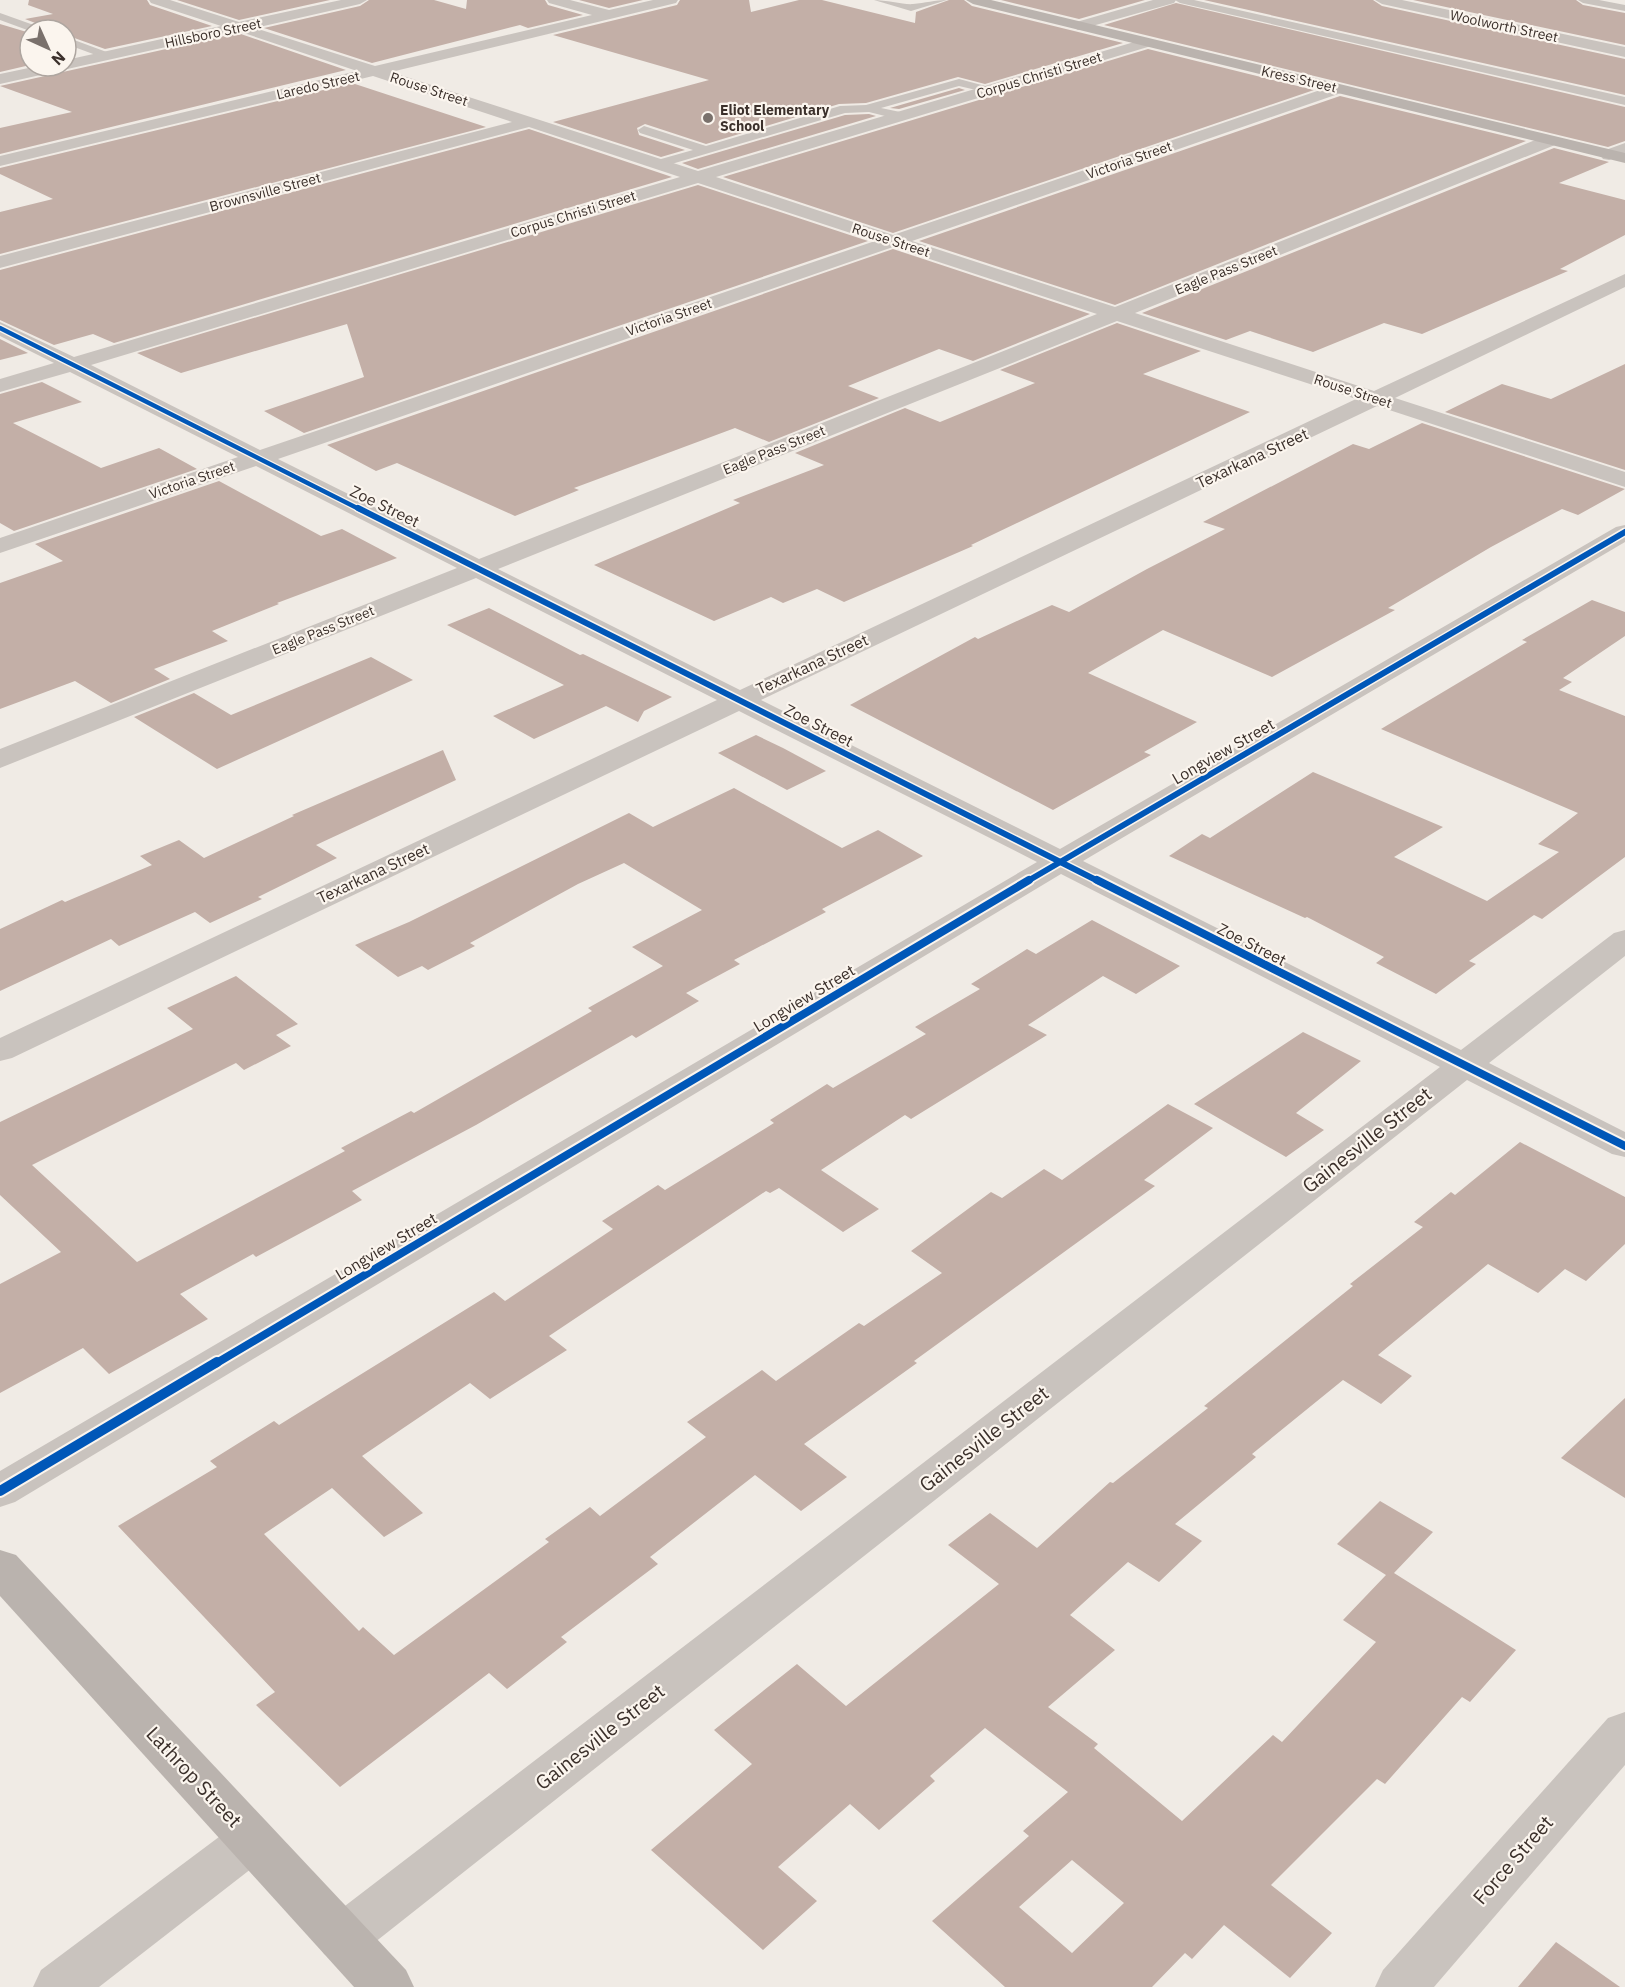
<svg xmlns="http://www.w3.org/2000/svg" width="1625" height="1987" viewBox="0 0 1625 1987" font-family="'IBM Plex Sans',sans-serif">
	<rect width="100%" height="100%" fill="#f0ebe5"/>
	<!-- building -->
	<g fill="#c3afa7" fill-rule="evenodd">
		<polygon points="29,0 147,0 150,5 212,26 105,49 66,35 66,30 45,30 43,26 25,19 53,14 28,5"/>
		<polygon points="177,0 330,0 239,20"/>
		<polygon points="369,0 434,0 466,9 467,0 545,0 548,5 583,15 528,28 520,25 372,63 264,28 360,6"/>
		<polygon points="579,0 643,0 609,8"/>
		<polygon points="680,0 749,0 751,12 799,0 822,0 915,23 916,12 949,0 964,0 972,6 1123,43 985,84 958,77 866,103 839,104 706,144 645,124 637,128 639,135 685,150 661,157 553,122 709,80 553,35 677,5"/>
		<polygon points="1001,0 1145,0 1079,19"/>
		<polygon points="1204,0 1373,0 1382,6 1625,59 1625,95"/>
		<polygon points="1413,0 1576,0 1583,5 1625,13 1625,45"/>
		<polygon points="1176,3 1625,107 1625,141 1608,147 1104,25"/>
		<polygon points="0,24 30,33 30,65 0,72"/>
		<polygon points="238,33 346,70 0,154 0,128 72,112 0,86"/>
		<polygon points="1148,49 1314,90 893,233 723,177"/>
		<polygon points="352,83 486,127 0,254 0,212 53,199 0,174 0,168"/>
		<polygon points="959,88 965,90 899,109 890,108"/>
		<polygon points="1340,96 1526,141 1115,305 919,241"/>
		<polygon points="869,114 876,116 698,169 682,163 845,115"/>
		<polygon points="529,129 672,177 114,343 93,334 54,345 0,320 0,270"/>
		<polygon points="1554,148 1609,162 1559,183 1625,200 1625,235 1560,269 1568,271 1422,334 1384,323 1313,352 1250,331 1226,340 1142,313"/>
		<polygon points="698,185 868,241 304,433 264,411 364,377 347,324 181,373 137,353"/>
		<polygon points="893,249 1090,314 973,361 939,349 848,386 879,398 769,442 735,428 574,488 579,490 515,516 397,463 376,471 327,445"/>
		<polygon points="1117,323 1201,351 1143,374 1250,412 971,545 973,546 844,602 817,589 783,603 771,597 714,621 594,565 740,503 733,500 824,465 795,453 905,408 940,422 1035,383 1000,370"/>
		<polygon points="0,339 28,353 0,360"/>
		<polygon points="1625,364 1625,470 1445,412 1502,384 1551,399"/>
		<polygon points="42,382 82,402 13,423 101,468 159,448 197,469 14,531 0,523 0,394"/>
		<polygon points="1422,423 1625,489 1578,515 1562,509 1491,547 1388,608 1395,610 1272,677 1163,630 1088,673 1197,722 1144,752 1151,755 1053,810 850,705 975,637 978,639 1052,605 1069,612 1147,569 1225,529 1203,522 1353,444 1369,449"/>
		<polygon points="219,481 321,536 342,529 397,558 277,603 279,604 212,631 228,641 154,669 170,679 111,703 75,681 0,709 0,583 63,561 35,544"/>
		<polygon points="1592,600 1625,612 1625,636 1563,678 1572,682 1559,690 1625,716 1625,857 1542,919 1534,915 1469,961 1476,964 1436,994 1376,963 1384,957 1307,917 1305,918 1169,856 1202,834 1210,838 1313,772 1443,827 1394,857 1487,901 1559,852 1538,844 1578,813 1381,729 1527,642 1522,640"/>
		<polygon points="489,608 580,655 583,654 672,697 644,711 638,722 606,706 534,739 493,716 564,685 447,625"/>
		<polygon points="371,657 413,680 217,769 134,717 194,693 231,715"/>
		<polygon points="756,735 783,748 826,771 787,790 718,753"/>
		<polygon points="443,750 456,780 316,845 337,858 258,897 262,899 210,923 195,912 119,946 111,939 0,991 0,929 62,900 65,902 152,865 140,856 179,840 204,858 294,816 292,815"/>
		<polygon points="734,788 842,848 878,830 923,856 822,909 826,912 734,960 740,964 686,993 699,1001 636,1038 632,1035 476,1125 352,1191 362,1200 256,1257 253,1254 180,1294 208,1319 109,1374 83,1348 0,1393 0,1284 61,1252 0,1195 0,1122 193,1029 167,1008 236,976 298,1024 276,1035 291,1046 244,1070 236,1063 32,1165 137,1262 345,1151 341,1148 411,1111 414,1113 592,1011 588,1008 663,966 632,947 702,910 624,863 578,884 470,943 475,946 428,970 422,966 398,977 355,945 409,922 629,813 653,827"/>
		<polygon points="1092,920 1180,966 1136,994 1103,976 1028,1025 1047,1035 911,1119 905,1115 821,1170 879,1209 843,1232 779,1188 770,1193 766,1191 549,1336 567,1350 490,1399 470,1383 362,1456 423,1513 384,1537 332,1488 264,1534 359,1631 363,1627 394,1655 549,1542 545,1539 590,1507 600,1516 706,1437 687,1422 762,1370 776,1381 859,1323 864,1326 942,1273 911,1251 991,1192 1002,1198 1044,1169 1062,1180 1168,1104 1213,1128 1144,1180 1155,1186 914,1361 917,1363 804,1444 847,1477 801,1511 755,1475 650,1557 658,1564 561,1637 567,1642 507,1689 489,1673 340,1787 256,1705 275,1692 118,1526 217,1467 210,1461 274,1421 279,1425 494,1292 505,1301 613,1229 602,1221 658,1185 665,1190 774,1123 770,1120 827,1084 833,1088 926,1034 915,1027 980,989 971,984 1027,949 1036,954"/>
		<polygon points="1303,1032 1361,1061 1296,1113 1324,1130 1286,1157 1194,1104"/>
		<path d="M1520 1142 1625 1197V1244L1586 1281 1565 1269 1538 1293 1488 1264 1378 1355 1412 1376 1381 1404 1343 1380 1252 1454 1256 1457 1175 1524 1202 1541 1159 1582 1128 1562 1070 1615 1115 1650 1048 1707 1098 1744 1094 1748 1182 1821 1273 1735 1282 1742 1376 1642 1343 1620 1386 1575 1337 1544 1380 1501 1433 1532 1394 1573 1516 1650 1470 1702 1462 1697 1385 1784 1377 1779 1271 1885 1332 1933 1290 1978 1224 1925 1192 1959 1185 1953 1152 1987H1005L932 1921 1029 1836 1023 1831 1068 1792 985 1728 930 1776 935 1781 879 1830 850 1804 778 1867 817 1901 763 1950 651 1850 752 1764 714 1730 797 1664 846 1706 999 1584 948 1545 990 1513 1037 1548 1110 1482 1113 1483 1208 1408 1204 1406 1353 1286 1350 1284 1423 1227 1414 1222 1451 1192 1455 1195ZM1072 1860 1124 1903 1072 1953 1019 1907Z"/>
		<polygon points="1625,1398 1625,1498 1561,1458"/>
		<polygon points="1556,1942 1620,1987 1518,1987"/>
	</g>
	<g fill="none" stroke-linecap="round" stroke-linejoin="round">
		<!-- lane -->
		<g fill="#c9c3be" fill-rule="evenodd">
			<path d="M874 0C886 0 905 5 913 4 925 3 935 0 947 0L911 11Z"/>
			<polygon points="1175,0 1194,0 1625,97 1625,105 1180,3"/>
			<polygon points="1578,0 1599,0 1625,5 1625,11 1583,3"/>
			<polygon points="0,13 42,28 43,30 30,31 0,20"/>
			<polygon points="66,37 112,54 114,56 112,58 104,58 66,44"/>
			<polygon points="959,79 993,88 995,90 989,93 959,86 881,108 905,113 905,119 901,120 869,112 845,113 658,168 652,164 654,161 693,150 640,133 638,130 644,126 706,146 840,106 866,105"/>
		</g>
		<!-- street -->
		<g fill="#c9c3be" fill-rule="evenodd">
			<path d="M149 0H170L239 22 341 0H367L360 4 255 28 375 66 592 15 549 3 547 0H570L609 10 653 0H678L676 3 391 72 698 171 1141 40H1151L1154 43 1151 46 716 177 893 235 1332 86H1344L1346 89 1344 92 912 241 1115 307 1543 137H1555L1557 141 1555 145 1135 313 1374 391 1625 274V287L1395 398 1625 472V487L1377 406 761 700 1060 849 1616 527 1625 525V542L1083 861 1461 1050 1614 933 1625 930V956L1489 1063 1625 1132V1157L1612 1154 1467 1080 360 1954 342 1961 324 1954 317 1938 324 1922 1440 1067 1061 874 15 1502 0 1507V1471L1037 862 739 711 12 1058 0 1061V1038L717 700 476 578 0 768V749L457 568 256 466 0 553V538L238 457 70 372 0 392V379L54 363 0 336V322L74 357 680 177 529 127 0 268V256L512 122 373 76 0 166V156L357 71 238 31 0 84V74L38 66H66V60L221 26 151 3ZM698 183 875 241 260 450 91 365ZM893 247 1097 314 479 559 278 459ZM1117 321 1356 399 740 690 498 569Z"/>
			<polygon points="1153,0 1176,0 1174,3 1078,30 1071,26 1073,23"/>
			<polygon points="1375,0 1402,0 1625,47 1625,57 1382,4"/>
			<polygon points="1625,143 1625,154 1609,160 1603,159 1600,155 1603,151"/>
			<polygon points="1625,1712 1625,1765 1434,1987 1375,1987 1383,1970 1608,1718"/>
			<polygon points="252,1819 269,1825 277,1840 269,1855 99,1987 33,1987 41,1970 235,1825"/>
		</g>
		<!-- secondary -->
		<g fill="#bab3ae" fill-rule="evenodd">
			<polygon points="966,0 991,0 1625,153 1625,163 973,4"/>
			<polygon points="0,1550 16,1555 406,1970 414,1987 354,1987 0,1596"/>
		</g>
		<defs>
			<polyline id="cycleway-far3" points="0,328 361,510"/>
			<g id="cycleway-far2">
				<polyline points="358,508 1100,882"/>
				<polyline points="1026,882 1625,532"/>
			</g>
			<g id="cycleway-far1">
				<polyline points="1097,880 1625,1146"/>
				<polyline points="215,1364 1029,880"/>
			</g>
			<polyline id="cycleway" points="0,1491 217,1362"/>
		</defs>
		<!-- cycleway-far3 casing -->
		<use href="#cycleway-far3" stroke="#fbf5ee" stroke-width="7"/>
		<!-- cycleway-far2 casing -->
		<use href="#cycleway-far2" stroke="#fbf5ee" stroke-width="9"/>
		<!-- cycleway-far1 casing -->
		<use href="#cycleway-far1" stroke="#fbf5ee" stroke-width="12"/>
		<!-- cycleway casing -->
		<use href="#cycleway" stroke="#fbf5ee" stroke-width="14"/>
		<!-- cycleway-far3 -->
		<use href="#cycleway-far3" stroke="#0057b8" stroke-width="4.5"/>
		<!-- cycleway-far2 -->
		<use href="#cycleway-far2" stroke="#0057b8" stroke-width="6"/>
		<!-- cycleway-far1 -->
		<use href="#cycleway-far1" stroke="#0057b8" stroke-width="8"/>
		<!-- cycleway -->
		<use href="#cycleway" stroke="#0057b8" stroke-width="10"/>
	</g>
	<!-- markers -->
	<circle fill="#7a716c" stroke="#fbf5ee" stroke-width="2" cx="708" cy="118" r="6"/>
	<g text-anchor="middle" stroke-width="4.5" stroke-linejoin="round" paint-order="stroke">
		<!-- far-street labels -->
		<g font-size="14" fill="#3b302b" stroke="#fbf5ee">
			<text transform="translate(1504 26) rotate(12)" y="5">Woolworth Street</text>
			<text transform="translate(213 33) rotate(-12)" y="5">Hillsboro Street</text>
			<text transform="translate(1039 75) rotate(-17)" y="5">Corpus Christi Street</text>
			<text transform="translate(1299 79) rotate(13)" y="5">Kress Street</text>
			<text transform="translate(318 85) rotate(-13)" y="5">Laredo Street</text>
			<text transform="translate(429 89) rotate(18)" y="5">Rouse Street</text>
			<text transform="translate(1129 160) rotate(-19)" y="5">Victoria Street</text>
			<text transform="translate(265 192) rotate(-15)" y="5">Brownsville Street</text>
			<text transform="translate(573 214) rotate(-17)" y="5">Corpus Christi Street</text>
			<text transform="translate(891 240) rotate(18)" y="5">Rouse Street</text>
			<text transform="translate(1226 270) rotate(-22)" y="5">Eagle Pass Street</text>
			<text transform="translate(669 317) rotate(-19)" y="5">Victoria Street</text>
			<text transform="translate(1353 391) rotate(18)" y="5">Rouse Street</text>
			<text transform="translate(774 450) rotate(-22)" y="5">Eagle Pass Street</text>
			<text transform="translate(192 480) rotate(-19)" y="5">Victoria Street</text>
			<text transform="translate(323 630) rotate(-22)" y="5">Eagle Pass Street</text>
		</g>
		<!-- far-poi labels -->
		<g font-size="14" font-weight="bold" fill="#3b302b" stroke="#fbf5ee" text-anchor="start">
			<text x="720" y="115">Eliot Elementary<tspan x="720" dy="16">School</tspan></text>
		</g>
		<!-- street labels -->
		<g font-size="16" fill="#3b302b" stroke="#fbf5ee">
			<text transform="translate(1252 458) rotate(-25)" y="6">Texarkana Street</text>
			<text transform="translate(385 506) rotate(26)" y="6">Zoe Street</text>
			<text transform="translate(812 664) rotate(-25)" y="6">Texarkana Street</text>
			<text transform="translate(819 725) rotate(27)" y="6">Zoe Street</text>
			<text transform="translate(1223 751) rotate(-30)" y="6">Longview Street</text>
			<text transform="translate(373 873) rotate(-25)" y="6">Texarkana Street</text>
			<text transform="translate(1252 944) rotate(27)" y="6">Zoe Street</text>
			<text transform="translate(804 998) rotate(-31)" y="6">Longview Street</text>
			<text transform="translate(386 1246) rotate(-31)" y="6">Longview Street</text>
		</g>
		<!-- near-street labels -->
		<g font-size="20" fill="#3b302b" stroke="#fbf5ee">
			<text transform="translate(1367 1140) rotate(-38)" y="7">Gainesville Street</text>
			<text transform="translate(984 1439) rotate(-38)" y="7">Gainesville Street</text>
			<text transform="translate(600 1737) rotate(-38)" y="7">Gainesville Street</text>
			<text transform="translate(194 1777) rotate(47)" y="7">Lathrop Street</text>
			<text transform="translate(1513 1860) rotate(-49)" y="7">Force Street</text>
		</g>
	</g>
	<!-- north arrow -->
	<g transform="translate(48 48) rotate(135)"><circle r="28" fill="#fbf5ee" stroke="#aea6a0" stroke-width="1.5"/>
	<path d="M0-4.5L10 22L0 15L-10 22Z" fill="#7a716c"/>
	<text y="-9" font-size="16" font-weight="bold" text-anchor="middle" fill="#3b302b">N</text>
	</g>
</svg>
